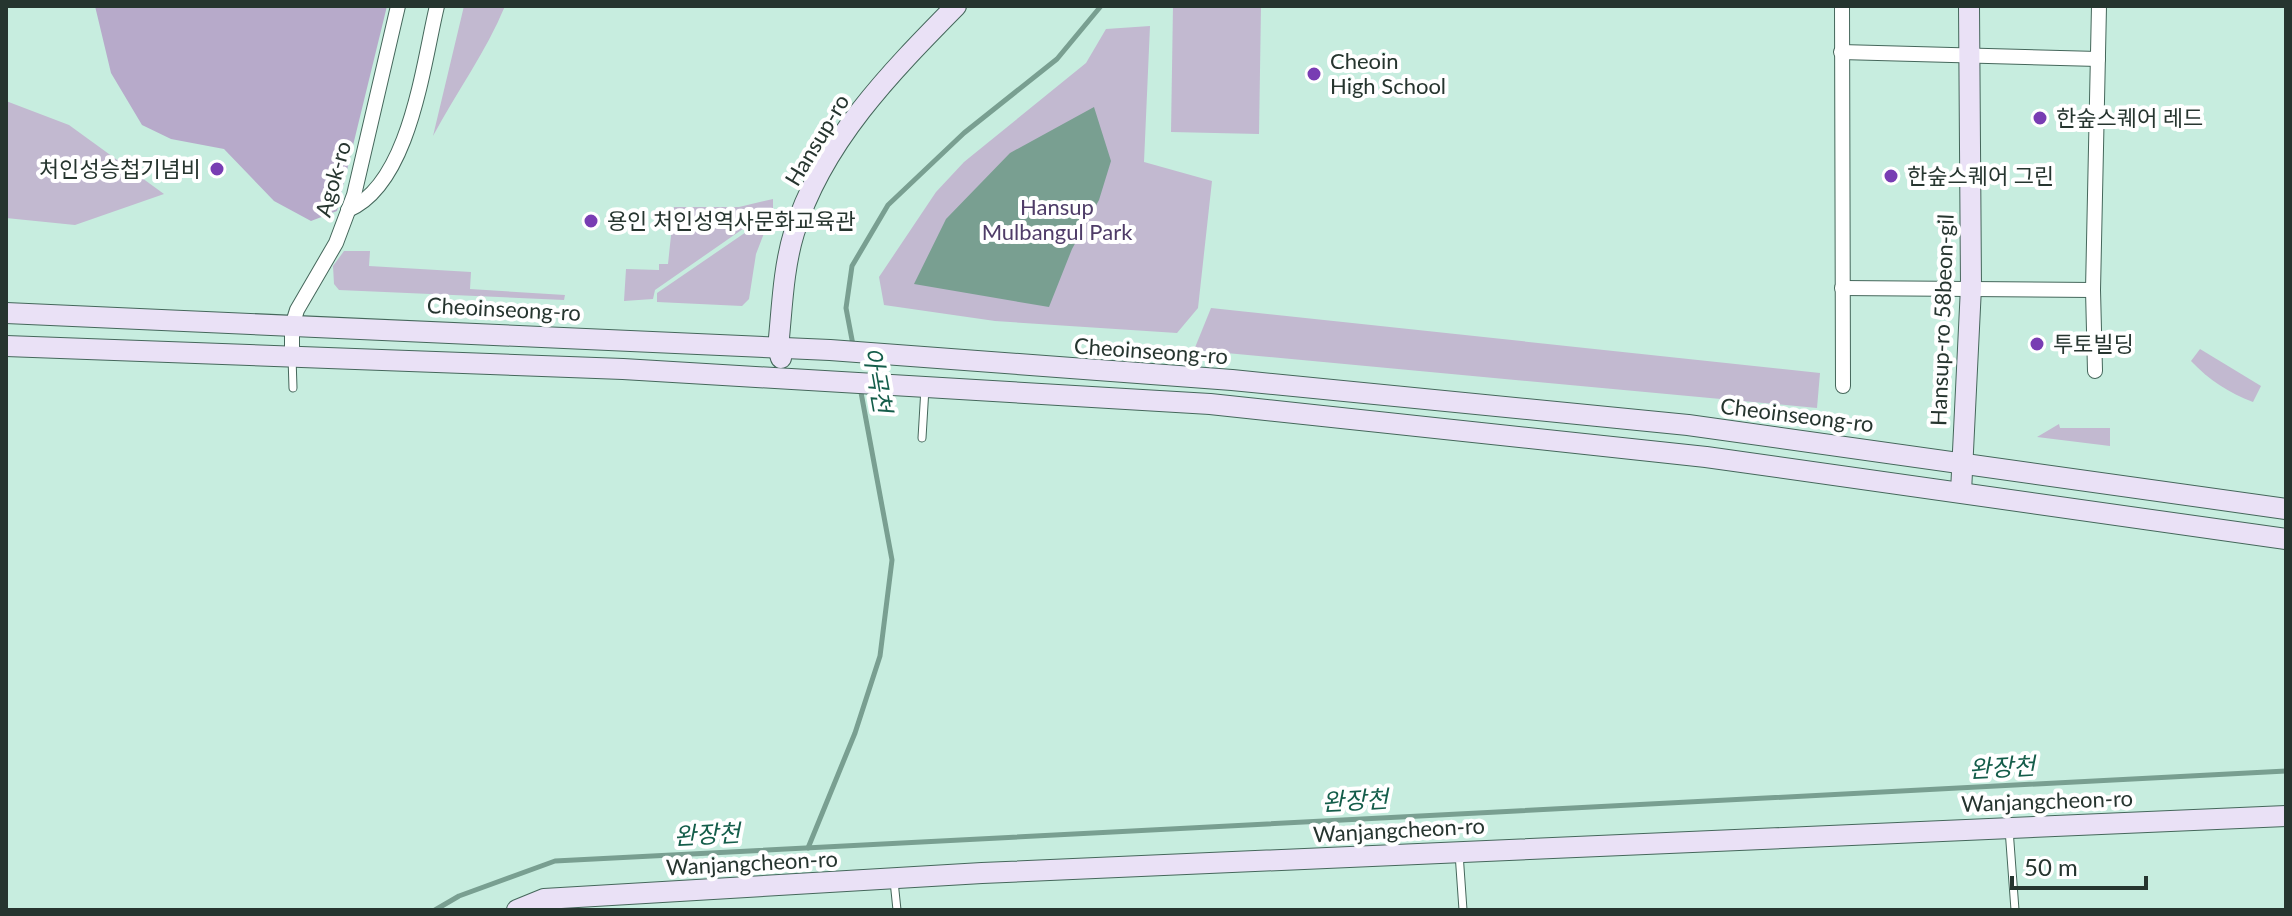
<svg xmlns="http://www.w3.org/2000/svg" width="2292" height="916" viewBox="0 0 2292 916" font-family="Lato,'Noto Sans KR',sans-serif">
	<rect width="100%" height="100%" fill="#c7eddf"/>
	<!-- green -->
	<g fill="#c2b9d0">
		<path d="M464 6H505C486 52 457 91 433 136Z"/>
		<polygon points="1173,6 1261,6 1259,134 1171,132"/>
		<polygon points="1150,26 1144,162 1212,181 1198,308 1177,333 995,321 884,305 879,277 936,192 964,162 1086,63 1106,29"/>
		<polygon points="6,101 69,125 164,194 75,225 6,218"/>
		<polygon points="773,199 773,208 655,290 653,299 624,301 626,269 659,270 659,264 668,264 674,207 739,207"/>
		<polygon points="771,215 756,254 749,299 742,306 657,302 657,293"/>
		<polygon points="344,251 370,251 369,266 471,272 470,289 565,295 564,300 339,290 334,284 333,266"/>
		<polygon points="1211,308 1820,373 1817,408 1194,350"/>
		<path d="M2200 349 2261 386 2253 402C2229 393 2209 380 2191 361Z"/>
		<polygon points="2059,424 2060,428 2110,428 2110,446 2037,437"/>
	</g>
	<!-- forest -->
	<polygon fill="#b7aaca" points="95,6 387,6 337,211 311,221 274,201 224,149 171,139 142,125 111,73"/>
	<!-- water -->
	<polygon fill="#799f91" points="1094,107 1111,161 1099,200 1072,249 1049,307 914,284 946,219 1010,153"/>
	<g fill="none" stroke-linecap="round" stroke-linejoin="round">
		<!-- stream -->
		<g stroke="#799f91" stroke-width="5">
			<polyline points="853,345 846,308 852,266 888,205 964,133 1057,59 1101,6"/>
			<polyline points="808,848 855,733 880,656 892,560 860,387"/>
			<polyline points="435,910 459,896 555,861 2286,771"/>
		</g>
		<defs>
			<g id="lane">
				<polyline points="292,357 293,388"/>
				<polyline points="922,438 925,388"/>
				<polyline points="2009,829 2015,910"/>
				<polyline points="1459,853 1463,910"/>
				<polyline points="894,881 897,910"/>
			</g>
			<g id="street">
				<polyline points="1842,6 1843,386"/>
				<polyline points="1841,52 2098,59"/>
				<path d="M348 210C410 184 423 64 437 6"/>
				<polyline points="1842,288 2093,290"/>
				<polyline points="292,355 292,326 297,310 336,243 354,195 398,6"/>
				<polyline points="2095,371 2093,290 2099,6"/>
			</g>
			<g id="secondary">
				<polyline points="6,313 830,350 1232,380 1688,425 2286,509"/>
				<polyline points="6,346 623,369 1210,404 1706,457 2286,539"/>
				<path d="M781 358 778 348C782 310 783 269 794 233 822 142 891 72 956 6"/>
				<polyline points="1961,492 1971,287 1969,6"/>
				<polyline points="517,910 544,899 982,873 2286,816"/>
			</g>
		</defs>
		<!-- lane casing -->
		<use href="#lane" stroke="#45675b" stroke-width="9"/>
		<!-- street casing -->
		<use href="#street" stroke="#45675b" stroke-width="16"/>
		<!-- secondary casing -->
		<use href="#secondary" stroke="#45675b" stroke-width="22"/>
		<!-- lane -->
		<use href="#lane" stroke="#fff" stroke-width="7"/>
		<!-- street -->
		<use href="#street" stroke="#fff" stroke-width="14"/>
		<!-- secondary -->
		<use href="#secondary" stroke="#eae1f6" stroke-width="20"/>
	</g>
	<!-- markers -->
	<g fill="#783db3" stroke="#fff" stroke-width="3">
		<circle cx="1314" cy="74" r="8"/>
		<circle cx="2040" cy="118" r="8"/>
		<circle cx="217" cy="169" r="8"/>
		<circle cx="1891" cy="176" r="8"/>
		<circle cx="591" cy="221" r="8"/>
		<circle cx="2037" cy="344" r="8"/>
	</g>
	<g text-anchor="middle" stroke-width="8" stroke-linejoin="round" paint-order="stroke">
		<!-- poi labels -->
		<g font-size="22" fill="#26352f" stroke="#fff" text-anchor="start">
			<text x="1330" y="69">Cheoin<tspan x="1330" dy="25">High School</tspan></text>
			<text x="2056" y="126">한숲스퀘어 레드</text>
			<text x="201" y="177" text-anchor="end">처인성승첩기념비</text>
			<text x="1907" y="184">한숲스퀘어 그린</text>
			<text x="607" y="229">용인 처인성역사문화교육관</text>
			<text x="2053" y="352">투토빌딩</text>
		</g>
		<!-- street labels -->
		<g font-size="22" fill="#26352f" stroke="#fff">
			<text transform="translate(817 140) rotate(-59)" y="8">Hansup-ro</text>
			<text transform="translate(333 179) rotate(-74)" y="8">Agok-ro</text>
			<text transform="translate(504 309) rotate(3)" y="8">Cheoinseong-ro</text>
			<text transform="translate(1942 320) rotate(-88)" y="8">Hansup-ro 58beon-gil</text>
			<text transform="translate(1151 351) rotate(4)" y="8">Cheoinseong-ro</text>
			<text transform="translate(1797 415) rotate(7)" y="8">Cheoinseong-ro</text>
			<text transform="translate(2047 801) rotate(-2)" y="8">Wanjangcheon-ro</text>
			<text transform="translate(1399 830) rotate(-3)" y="8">Wanjangcheon-ro</text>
			<text transform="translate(752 863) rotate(-3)" y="8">Wanjangcheon-ro</text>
		</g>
		<!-- park labels -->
		<g font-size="22" fill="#4f3c68" stroke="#fff">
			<text x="1057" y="215">Hansup<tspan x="1057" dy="25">Mulbangul Park</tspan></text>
		</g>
		<!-- water labels -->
		<g font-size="24" font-style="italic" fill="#145d4a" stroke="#fff">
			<text transform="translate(877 380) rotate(80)" y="8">아곡천</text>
			<text transform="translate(2002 768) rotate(-3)" y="8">완장천</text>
			<text transform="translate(1355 801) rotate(-3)" y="8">완장천</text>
			<text transform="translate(707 835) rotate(-3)" y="8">완장천</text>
		</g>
	</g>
	<!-- border -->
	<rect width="2292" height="916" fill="none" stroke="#26352f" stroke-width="16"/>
	<!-- scale -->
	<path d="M2012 876v12h134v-12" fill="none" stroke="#26352f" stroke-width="4"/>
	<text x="2024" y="876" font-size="24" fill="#26352f" stroke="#ffffff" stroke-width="6" paint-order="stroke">50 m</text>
</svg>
